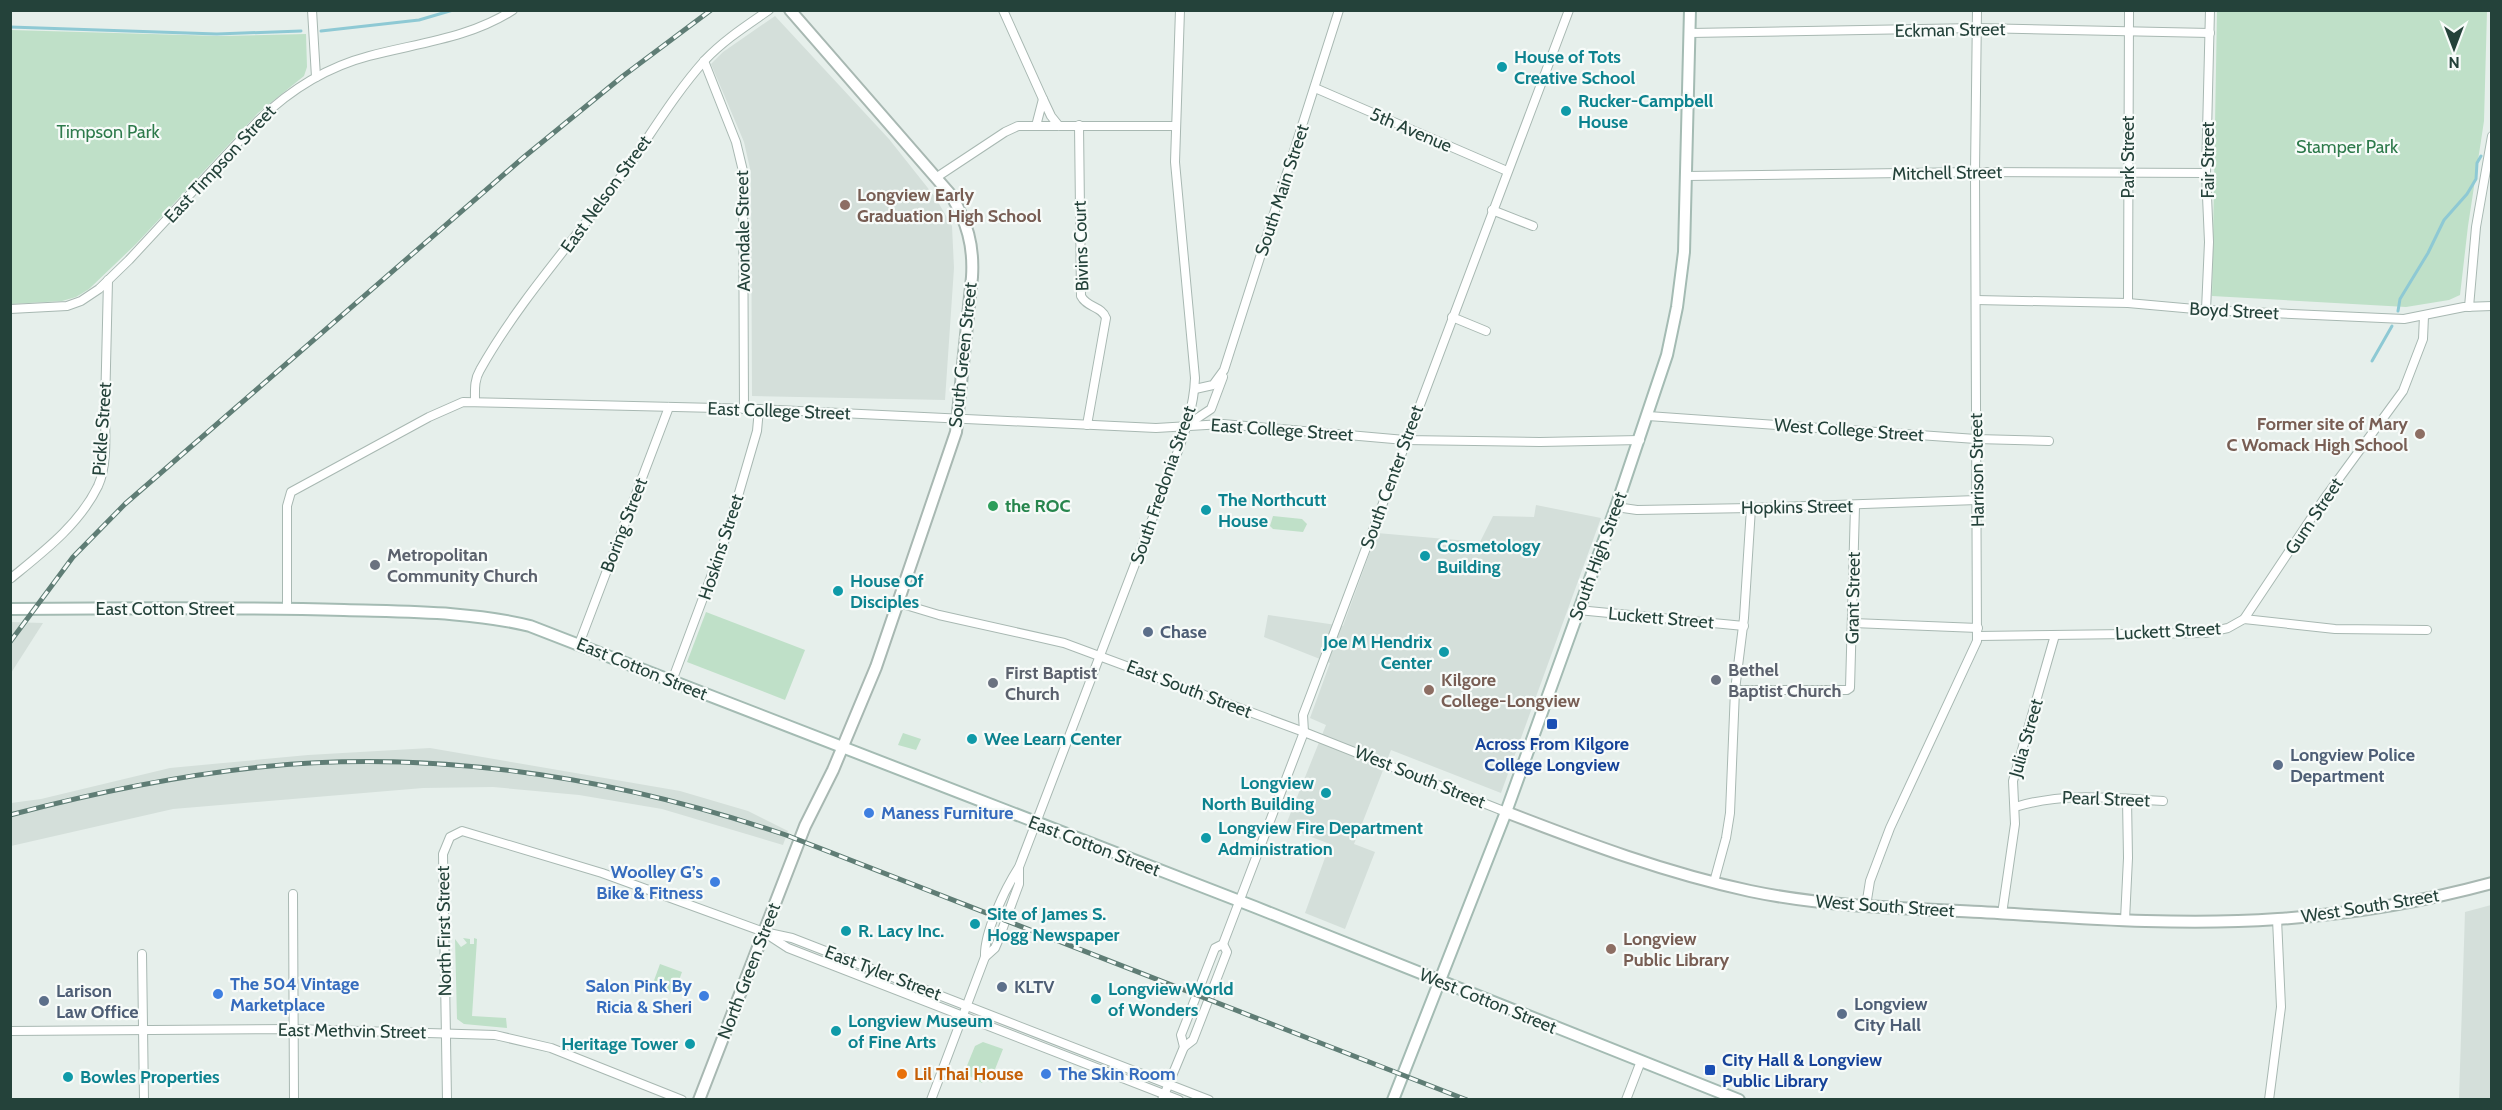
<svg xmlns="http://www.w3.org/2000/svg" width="2502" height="1110" viewBox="0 0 2502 1110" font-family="Cabin,sans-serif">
	<rect width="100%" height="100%" fill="#e6efeb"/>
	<!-- built -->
	<g fill="#d4dfda">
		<polygon points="775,16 889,139 935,197 952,226 954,268 945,400 752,396 751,173 744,142 711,64 723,52"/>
		<polygon points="1536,505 1601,518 1501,793 1391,750 1354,844 1375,852 1345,929 1305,913 1330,844 1285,827 1326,725 1310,718 1330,663 1264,637 1268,615 1343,626 1377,533 1480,542 1493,516 1534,517"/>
		<polygon points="11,622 43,623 11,673 10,622"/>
		<polygon points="430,748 680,791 748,811 788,831 783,845 662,809 579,795 493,787 423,788 173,809 11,846 11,803 41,799 170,768 308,755"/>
		<polygon points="2491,905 2491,1099 2459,1099 2465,912"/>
	</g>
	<!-- green -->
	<g fill="#bfe0c8">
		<polygon points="2217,11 2487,11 2484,121 2468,226 2460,295 2449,300 2406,307 2212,296"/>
		<polygon points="11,30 220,36 306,34 307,67 304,76 258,113 136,244 89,289 76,297 62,301 11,304"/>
		<polygon points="1273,516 1302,519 1307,524 1303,532 1273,529 1270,526"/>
		<polygon points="706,612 805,650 785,700 687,662"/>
		<polygon points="903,733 921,739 916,750 898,745"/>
		<polygon points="463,938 470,939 470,944 474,944 474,938 477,939 472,1016 506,1018 507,1028 464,1024 457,1019 455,939 461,947 467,943"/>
		<polygon points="660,964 682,972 674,994 652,986"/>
		<polygon points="983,1042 1003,1049 990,1082 984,1080 982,1083 964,1073 975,1046"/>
	</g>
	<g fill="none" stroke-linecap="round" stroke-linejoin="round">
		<!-- stream -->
		<g stroke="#8ec9d4" stroke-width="3">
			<polyline points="10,27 217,34 301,31"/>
			<polyline points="321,31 419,20 453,10"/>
			<polyline points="2398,311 2400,299 2428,253 2444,220 2467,194 2476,179 2477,163 2481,156"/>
			<polyline points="2372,361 2392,326"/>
		</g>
		<defs>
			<g id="minor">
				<polyline points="312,10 316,77"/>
				<polyline points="1003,10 1043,99"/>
				<polyline points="1690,33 1977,28 2210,33"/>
				<polyline points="704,61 736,142 743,171 744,409"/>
				<polyline points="1315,88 1507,171"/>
				<path d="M1079 125 1081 296C1087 308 1102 306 1106 318L1087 425"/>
				<polyline points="1036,126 1043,99 1051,116 1059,126"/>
				<polyline points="1687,176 1975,172 2206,173"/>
				<polyline points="937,177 1005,132 1018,126 1175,126"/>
				<polyline points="1492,210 1533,226"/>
				<polyline points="1976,300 2128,303 2206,310 2404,319 2464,307 2492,306"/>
				<polyline points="2128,303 2129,10"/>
				<polyline points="2469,307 2476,227 2492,136"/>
				<path d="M10 309 67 306 81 301 99 289 129 260 259 120C290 90 327 67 369 56 418 43 470 38 513 10"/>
				<polyline points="2206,310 2209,242 2206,173 2210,10"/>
				<polyline points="1452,317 1486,331"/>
				<polyline points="1195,389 1213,385 1224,370 1339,10"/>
				<path d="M475 401C475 390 474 380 480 370 517 304 569 246 614 186 645 145 670 99 705 60 724 40 746 26 769 10"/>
				<polyline points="1648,416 1976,439 2049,441"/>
				<polyline points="1187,425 1211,409 1223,377"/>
				<polyline points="1616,507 1637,510 1751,508 1977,500"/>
				<path d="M10 579C43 552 79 525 98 486 108 464 105 433 105 409 106 366 107 323 108 280"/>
				<polyline points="899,603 939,615 1064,643 1304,732 1506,812"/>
				<polyline points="287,608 287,506 291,492 429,417 463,402 759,409 1156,428 1223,424 1405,440 1540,442 1640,440"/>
				<polyline points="1578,610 1744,626"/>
				<polyline points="2244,619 2324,499 2403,391 2423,339 2424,316"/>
				<polyline points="1853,623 1978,628"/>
				<polyline points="1978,636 2205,633 2228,628 2244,619 2335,629 2427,630"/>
				<polyline points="579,644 669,407"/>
				<polyline points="672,681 727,534 757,431 759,409"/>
				<polyline points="1735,690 1847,690 1850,688 1855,506"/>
				<path d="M2015 807C2064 792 2112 798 2163 801"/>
				<polyline points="1714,882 1726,838 1730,813 1735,690 1744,618 1751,508"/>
				<polyline points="293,894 294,1100"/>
				<polyline points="1866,906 1870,881 1890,828 1977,641 1975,172 1977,10"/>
				<polyline points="2002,914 2015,824 2013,781 2055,635"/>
				<polyline points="2125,920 2128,858 2127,799"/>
				<polyline points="768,935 788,948 1179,1100"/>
				<polyline points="142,954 144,1100"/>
				<polyline points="985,957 995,948 998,941 1019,884 1019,868"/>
				<polyline points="10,1031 293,1029 495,1035 551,1048 682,1100"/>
				<polyline points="1184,1047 1181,1035 1215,948 1223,944 1304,732 1303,715 1311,694 1569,10"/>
				<polyline points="447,1100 443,854 450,837 462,831 602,873 764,932 792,938 1209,1100"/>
				<path d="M931 1100 985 957C984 932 1005 889 1019 867L1171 470C1182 440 1194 410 1195 378L1175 162 1180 10"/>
				<polyline points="1162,1100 1184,1047 1193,1040 1227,952 1223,944"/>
				<polyline points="1626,1100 1641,1061"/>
				<polyline points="2269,1100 2281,1007 2277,919"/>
			</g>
			<g id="tertiary">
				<path d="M1506 812C1586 843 1666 873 1750 891 1826 907 1904 908 1981 912 2079 918 2179 926 2278 919 2350 914 2422 902 2492 883"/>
				<path d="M699 1100 805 826 833 770 876 667 956 432 972 277C974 245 967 222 951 195L790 10"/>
			</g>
			<g id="secondary">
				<path d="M10 609C122 608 233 607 344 610 406 612 469 611 530 626L1255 907 1739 1100"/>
				<polyline points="1393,1100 1506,812 1616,507 1667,355 1677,307 1684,252 1690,10"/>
			</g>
		</defs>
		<!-- minor casing -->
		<use href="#minor" stroke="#a8b8b2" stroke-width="10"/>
		<!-- tertiary casing -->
		<use href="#tertiary" stroke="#a8b8b2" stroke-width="14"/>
		<!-- secondary casing -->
		<use href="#secondary" stroke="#a4bbb3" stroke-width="14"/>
		<!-- minor -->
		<use href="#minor" stroke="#fff" stroke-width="8"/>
		<!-- tertiary -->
		<use href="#tertiary" stroke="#fff" stroke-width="10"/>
		<!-- secondary -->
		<use href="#secondary" stroke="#fff" stroke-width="10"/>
		<defs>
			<g id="rail">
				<polyline points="10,642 73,557 125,504 524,157 623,76 711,10"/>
				<path d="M10 815C93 793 175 776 260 767 438 749 617 778 786 835L1467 1100"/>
			</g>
		</defs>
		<!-- rail casing -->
		<use href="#rail" stroke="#5f7d75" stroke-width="5"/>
		<!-- rail -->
		<use href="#rail" stroke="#f7fbf9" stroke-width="3" stroke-dasharray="9" stroke-linecap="butt"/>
	</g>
	<!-- markers -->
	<g fill="#0f9aa8" stroke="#f7fbf9" stroke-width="2">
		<circle cx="1502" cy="67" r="6"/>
		<circle cx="1566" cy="111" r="6"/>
		<circle cx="1206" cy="510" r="6"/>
		<circle cx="1425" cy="556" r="6"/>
		<circle cx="838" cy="591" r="6"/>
		<circle cx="1444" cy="652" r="6"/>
		<circle cx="972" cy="739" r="6"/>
		<circle cx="1326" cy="793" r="6"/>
		<circle cx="1206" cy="838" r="6"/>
		<circle cx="975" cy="924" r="6"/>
		<circle cx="846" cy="931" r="6"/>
		<circle cx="1096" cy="999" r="6"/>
		<circle cx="836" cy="1031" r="6"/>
		<circle cx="690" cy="1044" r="6"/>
		<circle cx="68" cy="1077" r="6"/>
	</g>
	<g fill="#8d6e63" stroke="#f7fbf9" stroke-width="2">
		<circle cx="845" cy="205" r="6"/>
		<circle cx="2420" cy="434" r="6"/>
		<circle cx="1429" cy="690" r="6"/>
		<circle cx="1611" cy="949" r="6"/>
	</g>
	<circle fill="#2e9e5b" stroke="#f7fbf9" stroke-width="2" cx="993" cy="506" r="6"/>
	<g fill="#6b7280" stroke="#f7fbf9" stroke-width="2">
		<circle cx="375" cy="565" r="6"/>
		<circle cx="1716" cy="680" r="6"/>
		<circle cx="993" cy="683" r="6"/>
	</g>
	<g fill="#5c6f8a" stroke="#f7fbf9" stroke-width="2">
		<circle cx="1148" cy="632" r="6"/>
		<circle cx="2278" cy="765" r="6"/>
		<circle cx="1002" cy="987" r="6"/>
		<circle cx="44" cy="1001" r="6"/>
		<circle cx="1842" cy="1014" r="6"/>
	</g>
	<g fill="#1a4fb4" stroke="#f7fbf9" stroke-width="2">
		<rect x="1546" y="718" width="12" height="12" rx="3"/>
		<rect x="1704" y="1064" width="12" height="12" rx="3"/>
	</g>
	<g fill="#3f7fe0" stroke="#f7fbf9" stroke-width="2">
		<circle cx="869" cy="813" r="6"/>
		<circle cx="715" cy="882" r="6"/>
		<circle cx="218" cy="994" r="6"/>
		<circle cx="704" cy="996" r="6"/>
		<circle cx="1046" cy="1074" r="6"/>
	</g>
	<circle fill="#e8710a" stroke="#f7fbf9" stroke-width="2" cx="902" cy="1074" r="6"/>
	<g text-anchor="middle" stroke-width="4.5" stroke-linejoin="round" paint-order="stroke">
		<!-- street labels -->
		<g font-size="18" fill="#24423a" stroke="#f7fbf9">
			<text transform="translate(1950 30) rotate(-1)" y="6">Eckman Street</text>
			<text transform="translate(1411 130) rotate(23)" y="6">5th Avenue</text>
			<text transform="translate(2128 157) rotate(-90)" y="6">Park Street</text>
			<text transform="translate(2208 160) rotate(-90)" y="6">Fair Street</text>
			<text transform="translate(220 164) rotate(-47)" y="6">East Timpson Street</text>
			<text transform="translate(1947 173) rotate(-1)" y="6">Mitchell Street</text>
			<text transform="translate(1282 190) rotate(-72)" y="6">South Main Street</text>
			<text transform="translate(606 194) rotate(-54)" y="6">East Nelson Street</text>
			<text transform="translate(743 231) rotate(-91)" y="6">Avondale Street</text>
			<text transform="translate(1081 246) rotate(-92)" y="6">Bivins Court</text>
			<text transform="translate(2234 311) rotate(3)" y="6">Boyd Street</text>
			<text transform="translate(963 355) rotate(-84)" y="6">South Green Street</text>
			<text transform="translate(779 411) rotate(2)" y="6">East College Street</text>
			<text transform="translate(102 429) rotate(-86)" y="6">Pickle Street</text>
			<text transform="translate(1282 430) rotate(4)" y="6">East College Street</text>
			<text transform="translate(1849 430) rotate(4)" y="6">West College Street</text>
			<text transform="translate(1977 470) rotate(-91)" y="6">Harrison Street</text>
			<text transform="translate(1392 477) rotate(-70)" y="6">South Center Street</text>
			<text transform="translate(1163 485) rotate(-71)" y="6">South Fredonia Street</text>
			<text transform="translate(1797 507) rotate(-1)" y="6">Hopkins Street</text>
			<text transform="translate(2314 516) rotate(-56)" y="6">Gum Street</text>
			<text transform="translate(624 525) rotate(-69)" y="6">Boring Street</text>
			<text transform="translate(721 547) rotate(-72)" y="6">Hoskins Street</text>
			<text transform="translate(1598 556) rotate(-70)" y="6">South High Street</text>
			<text transform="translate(1853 598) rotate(-89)" y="6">Grant Street</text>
			<text x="165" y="615">East Cotton Street</text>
			<text transform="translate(1661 618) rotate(5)" y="6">Luckett Street</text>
			<text transform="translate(2168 631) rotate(-3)" y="6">Luckett Street</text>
			<text transform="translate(642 669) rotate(22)" y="6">East Cotton Street</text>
			<text transform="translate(1189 689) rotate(21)" y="6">East South Street</text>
			<text transform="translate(2026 738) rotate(-74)" y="6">Julia Street</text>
			<text transform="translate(1420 777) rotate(22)" y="6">West South Street</text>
			<text transform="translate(2106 799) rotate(2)" y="6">Pearl Street</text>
			<text transform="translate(1094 846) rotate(21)" y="6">East Cotton Street</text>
			<text transform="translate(1885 906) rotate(4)" y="6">West South Street</text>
			<text transform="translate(2370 906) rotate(-9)" y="6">West South Street</text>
			<text transform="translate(444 931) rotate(-91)" y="6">North First Street</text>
			<text transform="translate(749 971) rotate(-69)" y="6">North Green Street</text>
			<text transform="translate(883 973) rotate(21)" y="6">East Tyler Street</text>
			<text transform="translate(1488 1001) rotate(22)" y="6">West Cotton Street</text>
			<text transform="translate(352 1031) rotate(1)" y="6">East Methvin Street</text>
		</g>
		<!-- culture labels -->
		<g font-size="18" font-weight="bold" fill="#0d838f" stroke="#f7fbf9" text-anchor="start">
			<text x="1514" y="63">House of Tots<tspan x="1514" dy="21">Creative School</tspan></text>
			<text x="1578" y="107">Rucker-Campbell<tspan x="1578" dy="21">House</tspan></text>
			<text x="1218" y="506">The Northcutt<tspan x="1218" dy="21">House</tspan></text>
			<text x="1437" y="552">Cosmetology<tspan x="1437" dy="21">Building</tspan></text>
			<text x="850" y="587">House Of<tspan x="850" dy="21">Disciples</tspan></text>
			<text x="1432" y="648" text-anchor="end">Joe M Hendrix<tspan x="1432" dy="21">Center</tspan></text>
			<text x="984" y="745">Wee Learn Center</text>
			<text x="1314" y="789" text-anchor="end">Longview<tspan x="1314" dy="21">North Building</tspan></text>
			<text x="1218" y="834">Longview Fire Department<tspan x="1218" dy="21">Administration</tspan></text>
			<text x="987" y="920">Site of James S.<tspan x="987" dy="21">Hogg Newspaper</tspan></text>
			<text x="858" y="937">R. Lacy Inc.</text>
			<text x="1108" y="995">Longview World<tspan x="1108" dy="21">of Wonders</tspan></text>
			<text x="848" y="1027">Longview Museum<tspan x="848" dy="21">of Fine Arts</tspan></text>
			<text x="678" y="1050" text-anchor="end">Heritage Tower</text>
			<text x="80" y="1083">Bowles Properties</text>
		</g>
		<!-- park labels -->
		<g font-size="18" fill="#2d7a4b" stroke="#f7fbf9">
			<text x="108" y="138">Timpson Park</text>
			<text x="2347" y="153">Stamper Park</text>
		</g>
		<!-- education labels -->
		<g font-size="18" font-weight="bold" fill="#785e54" stroke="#f7fbf9" text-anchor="start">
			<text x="857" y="201">Longview Early<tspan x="857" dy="21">Graduation High School</tspan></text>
			<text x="2408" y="430" text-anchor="end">Former site of Mary<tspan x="2408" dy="21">C Womack High School</tspan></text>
			<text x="1441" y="686">Kilgore<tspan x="1441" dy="21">College-Longview</tspan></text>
			<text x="1623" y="945">Longview<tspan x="1623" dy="21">Public Library</tspan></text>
		</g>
		<!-- leisure labels -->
		<g font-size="18" font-weight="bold" fill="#27864d" stroke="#f7fbf9" text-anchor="start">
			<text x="1005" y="512">the ROC</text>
		</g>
		<!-- worship labels -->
		<g font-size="18" font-weight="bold" fill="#5b616d" stroke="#f7fbf9" text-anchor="start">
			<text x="387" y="561">Metropolitan<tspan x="387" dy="21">Community Church</tspan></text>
			<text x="1728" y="676">Bethel<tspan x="1728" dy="21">Baptist Church</tspan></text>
			<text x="1005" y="679">First Baptist<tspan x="1005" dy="21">Church</tspan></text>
		</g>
		<!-- service labels -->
		<g font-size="18" font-weight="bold" fill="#4e5e75" stroke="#f7fbf9" text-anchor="start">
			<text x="1160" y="638">Chase</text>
			<text x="2290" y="761">Longview Police<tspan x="2290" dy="21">Department</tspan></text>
			<text x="1014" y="993">KLTV</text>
			<text x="56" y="997">Larison<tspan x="56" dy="21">Law Office</tspan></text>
			<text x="1854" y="1010">Longview<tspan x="1854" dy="21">City Hall</tspan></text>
		</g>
		<!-- transit labels -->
		<g font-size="18" font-weight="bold" fill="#164399" stroke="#f7fbf9">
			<text x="1552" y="750">Across From Kilgore<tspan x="1552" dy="21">College Longview</tspan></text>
			<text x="1722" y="1066" text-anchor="start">City Hall &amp; Longview<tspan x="1722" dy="21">Public Library</tspan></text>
		</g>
		<!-- shop labels -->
		<g font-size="18" font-weight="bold" fill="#366cbe" stroke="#f7fbf9" text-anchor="start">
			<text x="881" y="819">Maness Furniture</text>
			<text x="703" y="878" text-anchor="end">Woolley G’s<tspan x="703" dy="21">Bike &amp; Fitness</tspan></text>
			<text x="230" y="990">The 504 Vintage<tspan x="230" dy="21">Marketplace</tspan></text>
			<text x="692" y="992" text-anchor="end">Salon Pink By<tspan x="692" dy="21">Ricia &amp; Sheri</tspan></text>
			<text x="1058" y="1080">The Skin Room</text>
		</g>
		<!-- food labels -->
		<g font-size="18" font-weight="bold" fill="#c56008" stroke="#f7fbf9" text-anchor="start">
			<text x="914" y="1080">Lil Thai House</text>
		</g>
	</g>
	<!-- border -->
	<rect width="2502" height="1110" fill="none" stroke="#24423a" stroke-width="24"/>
	<!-- north arrow -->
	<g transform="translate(2454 48) rotate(180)" stroke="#f7fbf9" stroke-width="4.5" paint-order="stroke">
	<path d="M0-4.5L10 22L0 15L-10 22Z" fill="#24423a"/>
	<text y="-9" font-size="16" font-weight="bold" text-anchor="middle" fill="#24423a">N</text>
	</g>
</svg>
